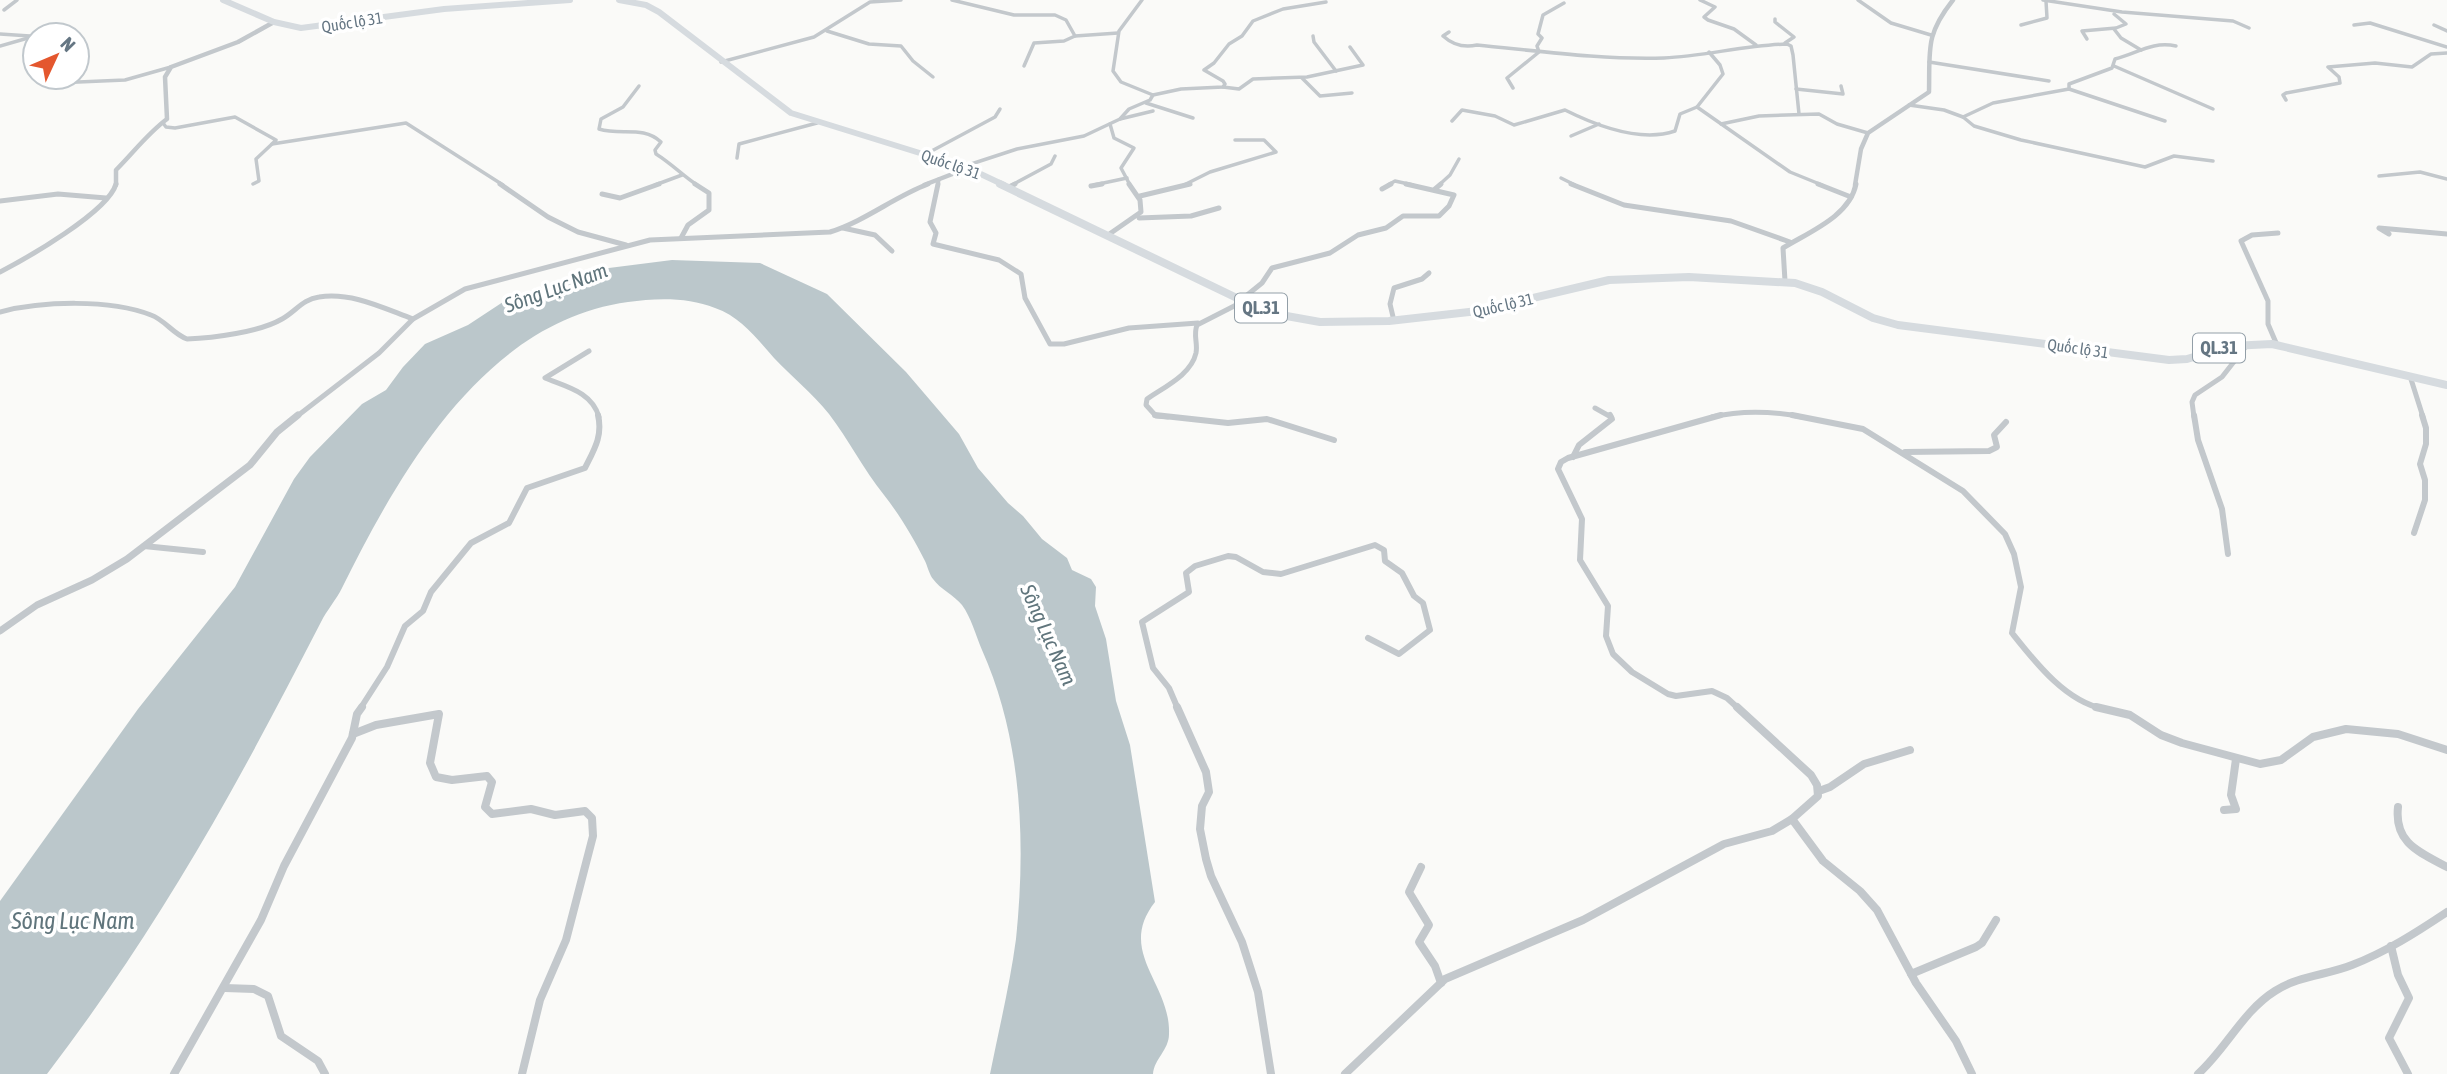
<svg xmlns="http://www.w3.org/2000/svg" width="2447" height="1074" viewBox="0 0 2447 1074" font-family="'Asap Condensed',sans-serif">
	<rect width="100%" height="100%" fill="#fafaf8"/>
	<!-- water -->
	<path fill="#bbc7cb" d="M672 260 760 263 827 294 906 372 959 434 978 468 1008 503 1023 516 1042 539 1067 558 1072 570 1091 579 1096 587 1095 606 1106 639 1116 701 1130 745 1155 902C1116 952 1171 983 1169 1034 1169 1050 1154 1059 1153 1074H990C999 1029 1010 984 1016 939 1026 843 1022 739 982 650 976 636 971 617 962 605 954 595 940 589 933 579 930 576 927 565 925 561 914 539 899 514 884 495 863 469 849 440 829 414 812 393 792 377 774 358 756 338 741 317 715 308 688 297 656 298 628 302 485 321 400 471 342 588 336 600 327 610 321 622 291 680 261 738 229 795 174 893 115 985 47 1074H0V901L138 709 235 587 294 479 310 457 362 404 386 390 403 367 425 344 468 325 506 300 524 293 601 269Z"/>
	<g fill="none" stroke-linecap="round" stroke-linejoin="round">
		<!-- minor-far3 -->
		<g stroke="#c3c8cc" stroke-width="3.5">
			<polyline points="952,0 1014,15 1055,15 1066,20 1075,36 1118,33"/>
			<polyline points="1142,0 1119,31 1113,71 1121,82 1153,95"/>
			<polyline points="1700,0 1715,7 1704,17 1708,20 1734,29 1756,45"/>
			<polyline points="1858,0 1891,23 1931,35"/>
			<polyline points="2043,0 2122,12 2233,21 2249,28"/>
			<polyline points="4,10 17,0"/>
			<polyline points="1775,19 1775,22 1794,37 1785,43"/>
			<polyline points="2021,25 2047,18 2046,1"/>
			<polyline points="2354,25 2370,23 2447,47"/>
			<polyline points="2434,25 2447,31"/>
			<polyline points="2114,29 2121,38 2141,50"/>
			<polyline points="827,31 869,44 901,46 913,61 933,77"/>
			<path d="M1449 32 1443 36C1453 45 1464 48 1477 45 1539 51 1602 60 1664 58 1705 56 1746 45 1787 44L1791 46 1793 55 1799 114"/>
			<polyline points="0,34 30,36"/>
			<polyline points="41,35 62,35"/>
			<polyline points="1313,36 1314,42 1336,71"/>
			<polyline points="2087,39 2082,31 2116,28 2126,24 2114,14"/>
			<polyline points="0,46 35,36"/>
			<polyline points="1709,52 1720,65 1723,74 1697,107 1790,172 1822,185"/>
			<polyline points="77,54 80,57 77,60"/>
			<polyline points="721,62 814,37 870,2 901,0"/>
			<polyline points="1929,62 2049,81"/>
			<polyline points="1024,66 1034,43 1064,41 1075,36"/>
			<polyline points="2114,66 2213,109"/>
			<polyline points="53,77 55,83 125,80 171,67"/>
			<polyline points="1302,78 1320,96 1352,93"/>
			<path d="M639 86 623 107 601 119 599 129C621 136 643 125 661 142L655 150 656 154C672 164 682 175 697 185"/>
			<polyline points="1223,87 1239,89 1253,79 1307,77 1363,65 1350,47"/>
			<polyline points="1513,88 1507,78 1539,52 1537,46 1542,38 1538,34 1543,15 1564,3"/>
			<polyline points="1796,89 1843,94 1841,86"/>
			<path d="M2069 89V84L2112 68 2115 59C2138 53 2152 41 2176 46"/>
			<polyline points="2286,100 2283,95 2286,93 2340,83 2339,77 2328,67 2375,63 2412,67 2431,54 2447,53"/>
			<polyline points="1146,103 1193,118"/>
			<polyline points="1909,105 1944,110 1963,117 1974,126 2021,140 2145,167 2174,156 2213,161"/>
			<polyline points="1963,117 1993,103 2069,89 2165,121"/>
			<polyline points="1120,119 1153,111"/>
			<path d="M1452 121 1462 110 1495 116 1514 125 1565 110C1597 126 1640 143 1675 131L1680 114 1697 107"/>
			<polyline points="163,123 166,127 175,128 235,117 276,140 272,144 406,123 503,185"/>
			<polyline points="1110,124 1114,138 1134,148 1121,168 1130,185"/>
			<polyline points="1721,124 1759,116 1819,114 1837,124 1868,133"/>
			<polyline points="1571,136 1599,124"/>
			<polyline points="926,154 995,117 1000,109"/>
			<polyline points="737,158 739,144 817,123"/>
			<polyline points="965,166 1017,149 1084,136 1120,119 1129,109 1150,100 1153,95 1181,89 1223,87 1225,84 1223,81 1204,70 1214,63 1229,44 1242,36 1253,21 1283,9 1326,2"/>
			<polyline points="2379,176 2420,172 2447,179"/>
			<polyline points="1561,178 1575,185"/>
			<polyline points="253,184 259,181 256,159 272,144"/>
			<polyline points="655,185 682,175"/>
			<polyline points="938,185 939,179"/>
			<polyline points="1012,185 1051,164 1055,156"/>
			<polyline points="1094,185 1127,178"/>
			<polyline points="1184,185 1210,172 1276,152 1264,140 1235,140"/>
			<polyline points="1388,185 1395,181 1413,185"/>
			<polyline points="1439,185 1450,175 1459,159"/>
		</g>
		<!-- minor-far2 -->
		<g stroke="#c3c8cc" stroke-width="5">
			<polyline points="500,184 548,217 578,232 626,245"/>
			<polyline points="938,184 930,222 936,233 933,244 999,260 1021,274 1025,298 1050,344 1064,344 1129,328 1198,323"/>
			<polyline points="1571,184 1624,205 1731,221 1790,242"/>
			<polyline points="1818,184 1851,197"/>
			<polyline points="1091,186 1102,184"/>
			<polyline points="1009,187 1015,184"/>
			<polyline points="1382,189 1391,184"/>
			<polyline points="1435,189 1441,184"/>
			<polyline points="602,194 620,198 659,184"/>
			<polyline points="1140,196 1190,184"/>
			<polyline points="0,201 58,194 106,198"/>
			<polyline points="1139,218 1191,216 1219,208"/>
			<polyline points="843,228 875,235 892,251"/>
			<polyline points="2389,234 2379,228 2447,234"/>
			<polyline points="1108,235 1141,212 1140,200 1129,184"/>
			<polyline points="681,238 688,225 709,210 709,193 695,184"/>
			<polyline points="1241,300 1262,283 1272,268 1330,253 1358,235 1386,228 1403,216 1439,216 1449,206 1454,195 1406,184"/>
			<path d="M0 312C42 301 110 299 151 315 165 320 173 334 187 339 213 338 260 332 282 319 295 312 303 299 319 297 352 292 383 308 413 319"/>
			<polyline points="1394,321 1390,304 1394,288 1422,279 1429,273"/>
			<polyline points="2277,345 2268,324 2268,301 2241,241 2252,235 2278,233"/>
			<path d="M589 351 545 378C567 387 592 392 599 417"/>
			<polyline points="2410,376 2423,417"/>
			<polyline points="1595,408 1611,417"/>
			<path d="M1168 417 1156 416 1146 405 1147 399C1164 387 1191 375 1196 353 1198 343 1193 335 1197 325L1244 301"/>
			<path d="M1712 417C1742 410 1772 411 1802 417"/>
			<polyline points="2194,417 2192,402 2195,395 2222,377 2247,345"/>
		</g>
		<!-- minor-far1 -->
		<g stroke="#c3c8cc" stroke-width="6">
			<polyline points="1155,415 1228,423 1267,419 1334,440"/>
			<polyline points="1721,415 1568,458 1561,462 1558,469 1582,519 1580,560 1608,606 1606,636 1613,654 1632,672 1668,694 1676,696 1712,691 1727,698 1739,709"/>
			<path d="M1792 415 1863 429 1963 491 2005 534 2014 554 2021 587 2012 633C2035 662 2066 702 2104 709"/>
			<polyline points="2194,415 2198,440 2222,509 2228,554"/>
			<polyline points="1905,452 1989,451 1997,447 1994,435 2006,422"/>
			<polyline points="1573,457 1579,445 1612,419 1610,415"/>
			<polyline points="2414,533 2425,500 2425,480 2420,464 2426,444 2426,428 2422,415"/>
			<polyline points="144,546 203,552"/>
			<path d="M360 709 387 667 405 626 423 611 431 592 471 543 509 523 527 488 585 468C594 450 603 436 598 415"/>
			<polyline points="1178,709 1169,688 1153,668 1142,622 1189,592 1186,573 1195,566 1228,556 1236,557 1263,572 1281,574 1375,545 1384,550 1385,561 1402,573 1414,596 1423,603 1430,630 1399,654 1368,638"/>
		</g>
		<!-- minor -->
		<g stroke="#c3c8cc" stroke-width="8">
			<polyline points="1177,707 1206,772 1209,792 1202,806 1200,829 1206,859 1211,876 1242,942 1258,992 1271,1074"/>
			<polyline points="2096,707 2130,715 2161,735 2182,743 2260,764 2281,760 2313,737 2346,729 2398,734 2447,750"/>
			<polyline points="353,734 376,725 439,714 430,763 436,777 452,780 487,776 492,782 485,807 492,814 531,809 555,815 585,811 592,818 593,836 566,940 540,1000 522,1074"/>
			<polyline points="1819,791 1830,787 1864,764 1910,750"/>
			<path d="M2398 807C2394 843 2419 852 2447 867"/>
			<polyline points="2224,810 2236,809 2231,795 2236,759"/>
			<polyline points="1792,819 1823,861 1860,891 1877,910 1916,983 1956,1041 1972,1074"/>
			<polyline points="1421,867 1409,892 1429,925 1419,942 1435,966 1441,983"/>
			<polyline points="2391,946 2398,975 2409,998 2389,1038 2408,1074"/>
			<polyline points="1911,974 1976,947 1982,943 1996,920"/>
			<polyline points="225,988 254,989 268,996 281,1036 318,1061 325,1074"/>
			<polyline points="174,1074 261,920 284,866 352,738 357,714 362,707"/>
			<polyline points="1345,1074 1445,979 1583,920 1724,844 1772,831 1792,819 1818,796 1817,785 1811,775 1737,707"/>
			<path d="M2198 1074C2226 1049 2243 1011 2275 991 2298 976 2327 975 2352 965 2386 952 2417 932 2447 912"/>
		</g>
		<!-- tertiary-far2 -->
		<g stroke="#c3c8cc" stroke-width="4.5">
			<path d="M116 185V170C134 152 147 134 167 119L165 77 171 67 238 42 274 22"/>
			<polyline points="924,185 968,168"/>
			<path d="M1855 185 1861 149 1868 133 1929 92C1930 50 1925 35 1953 0"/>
		</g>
		<!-- tertiary-far1 -->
		<g stroke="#c3c8cc" stroke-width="5">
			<path d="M0 272C27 258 108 212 116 184"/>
			<path d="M1785 281 1783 248C1809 232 1850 216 1856 184"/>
			<path d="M296 417 379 353 413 319 465 289 650 240 830 232C865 221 894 197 928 184"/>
		</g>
		<!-- tertiary -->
		<polyline stroke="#c3c8cc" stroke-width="7" points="0,631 37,605 92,580 127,559 250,465 277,432 298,415"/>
		<!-- trunk-far1 -->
		<g stroke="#d6dbdf" stroke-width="6">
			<polyline points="223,0 274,22 301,28 444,9 570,0"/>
			<polyline points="619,0 646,5 659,12 791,113 968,168 1004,185"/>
		</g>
		<!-- trunk -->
		<polyline stroke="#d6dbdf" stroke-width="8" points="1000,184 1241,300 1281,315 1320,322 1389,321 1478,311 1609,280 1689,277 1795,283 1822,292 1873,318 1898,325 2169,360 2187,359 2231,346 2272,344 2447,385"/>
	</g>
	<g text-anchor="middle" stroke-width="7" stroke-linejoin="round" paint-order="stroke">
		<!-- far-street labels -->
		<g font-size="16" fill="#657683" stroke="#fff">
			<text transform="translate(352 22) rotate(-9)" y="6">Quốc lộ 31</text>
			<text transform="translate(951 164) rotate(19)" y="6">Quốc lộ 31</text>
			<text transform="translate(1503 305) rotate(-13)" y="6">Quốc lộ 31</text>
			<text transform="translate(2078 348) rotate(8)" y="6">Quốc lộ 31</text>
		</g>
		<!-- shield labels -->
		<g fill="#fff" stroke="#939fa8" stroke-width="2">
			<rect x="1235" y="293.5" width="52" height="29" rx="5"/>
			<rect x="2193" y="333.5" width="52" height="29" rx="5"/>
		</g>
		<g font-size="18" font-weight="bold" fill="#657683">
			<text x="1261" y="314">QL.31</text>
			<text x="2219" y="354">QL.31</text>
		</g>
		<!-- water labels -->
		<g font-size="21" font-style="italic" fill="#60757c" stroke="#fff">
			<text transform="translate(556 288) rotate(-20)" y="7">Sông Lục Nam</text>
			<text transform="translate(1048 635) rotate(66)" y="7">Sông Lục Nam</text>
		</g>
		<!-- near-water labels -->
		<g font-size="24" font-style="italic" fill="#60757c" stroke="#fff">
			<text x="73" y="929">Sông Lục Nam</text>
		</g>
	</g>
	<!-- north arrow -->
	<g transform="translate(56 56) rotate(46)"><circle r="33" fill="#ffffff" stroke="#c1c8cd" stroke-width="2"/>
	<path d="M0-5L12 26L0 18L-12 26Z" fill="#e4572e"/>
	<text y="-10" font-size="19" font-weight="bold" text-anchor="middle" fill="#657683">N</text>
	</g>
</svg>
